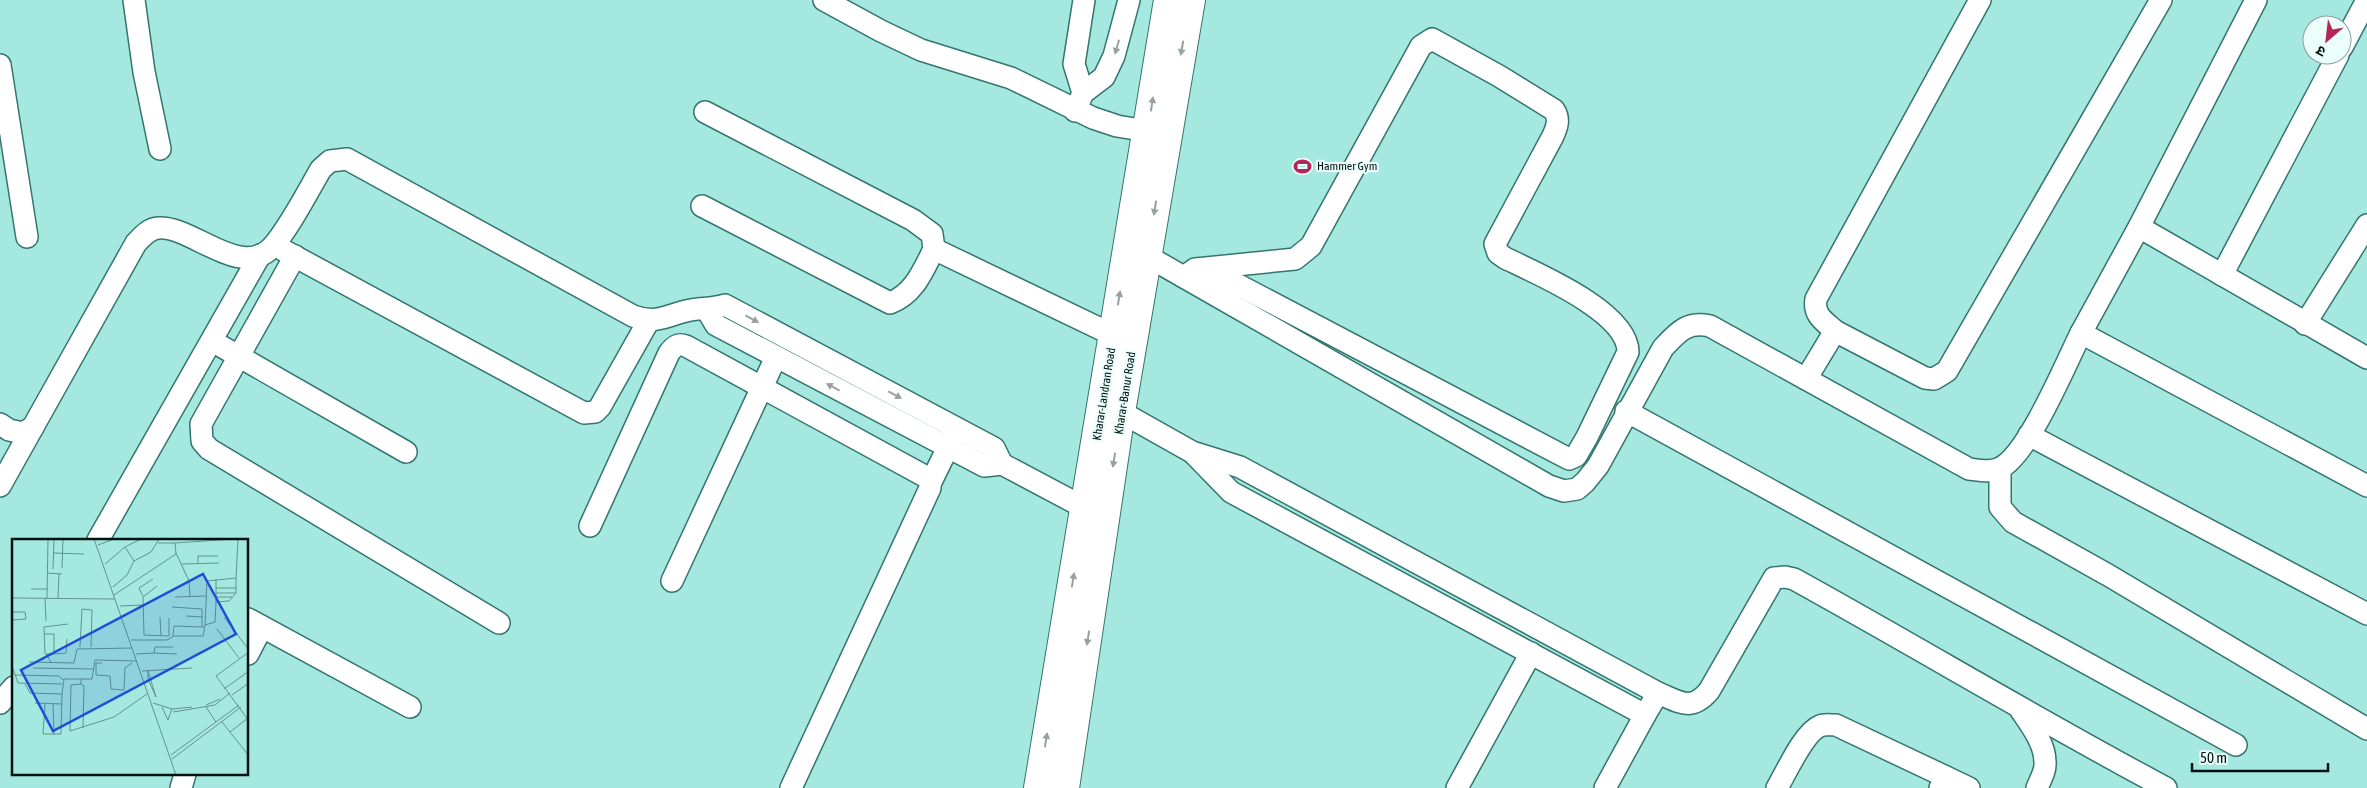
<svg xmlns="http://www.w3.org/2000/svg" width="2367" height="788" viewBox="0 0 2367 788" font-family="'Asap Condensed','Noto Sans Devanagari',sans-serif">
	<rect width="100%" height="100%" fill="#a5e8e0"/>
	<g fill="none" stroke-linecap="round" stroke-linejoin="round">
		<defs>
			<g id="street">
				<polyline points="134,0 144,72 160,149"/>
				<polyline points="824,0 881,31 921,50 1011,78 1093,118 1117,126 1147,131"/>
				<polyline points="2342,47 2367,0"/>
				<polyline points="0,65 27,237"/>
				<polyline points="1083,93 1074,64 1084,0"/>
				<polyline points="1075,111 1083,93 1104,77 1114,56 1129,0"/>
				<polyline points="705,112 913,220 932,234 934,249"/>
				<path d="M702 206 890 303C914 294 923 271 934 249L1113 335"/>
				<polyline points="2139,227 2367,358"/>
				<polyline points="283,250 584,413 595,412 600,407 649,320"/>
				<polyline points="295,256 201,424 202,441 209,449 499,623"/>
				<path d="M1147 256 1549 486 1564 491 1577 489 1585 482 1598 466 1663 348C1678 332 1687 321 1710 326L1969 469C1978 470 1991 473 2000 468 2028 455 2066 363 2081 333L2367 486"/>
				<polyline points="2222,275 2338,55"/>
				<path d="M1184 277 1195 269 1206 268 1569 459 1576 456 1587 437 1628 352C1628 312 1538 274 1505 258L1498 253 1495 244 1553 136C1557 127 1560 119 1554 110L1499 76 1432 39 1421 46 1311 246 1295 259 1206 268"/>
				<polyline points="707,310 716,325 984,466 1002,464"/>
				<polyline points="2305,324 2367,225"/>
				<path d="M1835 331C1824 321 1813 315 1816 299L1980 0"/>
				<polyline points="2081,333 2139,227 2256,0"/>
				<polyline points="212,341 406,452"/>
				<polyline points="1806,379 1835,331 1925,378 1934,379 1947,371 2161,0"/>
				<polyline points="1626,411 2236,745"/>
				<path d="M1121 412 1192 452 1240 467 1658 693C1680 702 1691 712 1709 691L1774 578 1785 577 1794 579C1919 648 2040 721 2166 788"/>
				<path d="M0 424 9 430 23 433 33 427 136 243C142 237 148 229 158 228 190 225 238 277 269 250 285 236 309 189 321 169L330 161 347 159 633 316C661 326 672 311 698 309 708 308 715 308 725 305L994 448 1002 464 1085 508"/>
				<polyline points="2029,435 2367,614"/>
				<polyline points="1195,455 1231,492 1645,715 1658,693"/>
				<polyline points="2000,469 2000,507 2013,522 2108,575 2367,729"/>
				<polyline points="931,482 954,435"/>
				<polyline points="0,486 33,427"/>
				<path d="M590 526 669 353C674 346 678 343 686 346L930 479V488L791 788"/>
				<polyline points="98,540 260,255"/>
				<polyline points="672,581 776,357"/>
				<polyline points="248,619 410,707"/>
				<polyline points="248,654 262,627"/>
				<polyline points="0,703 14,687"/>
				<path d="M2020 709C2030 724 2045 743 2045 762 2046 771 2040 780 2037 788"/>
				<polyline points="181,788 185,774"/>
				<polyline points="1457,788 1531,653"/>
				<polyline points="1605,788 1645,715"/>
				<path d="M1777 788C1786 773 1804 732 1820 726 1824 724 1830 725 1836 725L1946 777"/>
				<polyline points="1940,788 1946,777 1969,788"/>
			</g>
			<g id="highway">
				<polyline points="1038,788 1168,0"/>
				<polyline points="1065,788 1121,412 1191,0"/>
			</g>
		</defs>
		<!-- street casing -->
		<use href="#street" stroke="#33756f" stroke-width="24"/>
		<!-- highway casing -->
		<use href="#highway" stroke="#33756f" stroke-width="30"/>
		<!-- street -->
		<use href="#street" stroke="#fff" stroke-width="21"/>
		<!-- highway -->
		<use href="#highway" stroke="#fff" stroke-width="28"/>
	</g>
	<!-- one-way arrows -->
	<defs><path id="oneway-solid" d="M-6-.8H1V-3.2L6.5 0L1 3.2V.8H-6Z" transform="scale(1.25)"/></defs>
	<g fill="#99a1a0">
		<use href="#oneway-solid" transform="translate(1117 47) rotate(106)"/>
		<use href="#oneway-solid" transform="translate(1182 48) rotate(100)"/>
		<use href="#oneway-solid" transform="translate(1152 104) rotate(-81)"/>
		<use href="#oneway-solid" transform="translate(1155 208) rotate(99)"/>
		<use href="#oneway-solid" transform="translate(1119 298) rotate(-81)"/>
		<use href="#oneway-solid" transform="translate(752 319) rotate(28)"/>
		<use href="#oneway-solid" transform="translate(833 387) rotate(-152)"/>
		<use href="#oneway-solid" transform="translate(895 395) rotate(28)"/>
		<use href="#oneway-solid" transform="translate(1114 460) rotate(99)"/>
		<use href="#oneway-solid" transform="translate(1073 580) rotate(-81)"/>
		<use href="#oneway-solid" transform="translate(1088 638) rotate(99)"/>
		<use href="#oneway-solid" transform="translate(1046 740) rotate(-81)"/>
	</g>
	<!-- icons -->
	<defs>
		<symbol id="stadium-bare" viewBox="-9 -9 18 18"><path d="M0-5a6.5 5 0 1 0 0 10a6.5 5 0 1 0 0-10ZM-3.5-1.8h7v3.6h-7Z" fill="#b52656" stroke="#ebfefc" stroke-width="2.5" paint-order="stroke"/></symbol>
	</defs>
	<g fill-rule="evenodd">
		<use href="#stadium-bare" x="1290" y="154" width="25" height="25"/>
	</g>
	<g text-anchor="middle" stroke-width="4.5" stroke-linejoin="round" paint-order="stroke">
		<!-- poi labels -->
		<g font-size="12" fill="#001311" stroke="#ebfefc" text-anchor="start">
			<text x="1317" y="170">Hammer Gym</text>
		</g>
		<!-- street labels -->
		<g font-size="12" fill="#001311" stroke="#ebfefc">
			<text transform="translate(1125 393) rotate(-81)" y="4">Kharar-Banur Road</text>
			<text transform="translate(1104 394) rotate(-81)" y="4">Kharar-Landran Road</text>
		</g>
	</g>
	<!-- overview -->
	<g transform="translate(12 539)">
		<rect width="236" height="236" fill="#a5e8e0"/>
		<path fill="none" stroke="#63938d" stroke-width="1" d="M82 0 164 236M146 4H163M86 6 102 0M113 8 122 22M42 14 72 15M164 14 177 42 178 58M186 24V17H206M93 25 113 8 129 0M170 25 207 24M50 29 51 0M41 30 42 0M35 34 50 35M145 47 131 58 132 96 157 97V79M101 48 115 36 122 22 139 13 147 0M204 49H224M19 50H35M204 54H224M102 56 164 15 163 4 221 0M131 57 127 49 141 40M163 58 194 57M204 58H220M0 59 103 60M33 59 34 82M35 59 36 0M46 59 47 35M204 64V40M108 67 130 66M160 68 190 70V88M0 73H13L14 80 0 81M174 77 191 78M148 78 149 97M212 78 237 111M193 86 195 42 224 39 226 0M205 90 227 119M33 95H42V115H34M161 97 162 87 192 88M119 101H155L162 97H191L193 86 203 83 204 63 217 62 224 54V39M68 108 70 70 80 71 79 108M142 114 165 115M42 115 54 114 55 100M124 115 142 114 143 108H161M17 123 62 124 65 110 120 109M39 123 33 114 32 88 56 85M90 124H84V136L98 137 99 150 112 151 113 129 120 124M0 127 6 144 50 145M21 129 82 130M136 131V140L144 158 136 132M130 132 180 129M3 136 47 137 51 141M204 137 237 182M204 137 237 113M69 140V145L59 146 58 192 102 178 135 155M13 145 18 154 50 155 52 140H80L83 121 125 122M69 145 72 147 71 189M212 150 237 132M220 156 237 144M23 164 50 165M141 164 160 170 156 181 150 168M33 165 31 195H49L50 155M41 165 42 196M194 166 208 160M194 168 204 183M160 170 180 168M161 173 203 166 218 154M210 183 237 217M218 193 236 179M159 216 227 166M160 220 229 168"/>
		<path fill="#1d4ed8" fill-opacity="0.15" stroke="#1d4ed8" stroke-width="2.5" d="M191 35 224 95 41 192 9 131Z"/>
		<rect width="236" height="236" fill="none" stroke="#001311" stroke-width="2.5"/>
	</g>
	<!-- north arrow -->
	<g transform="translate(2327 40) rotate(208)"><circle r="24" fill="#ebfefc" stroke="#8da09e"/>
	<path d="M0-4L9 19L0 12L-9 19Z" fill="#b52656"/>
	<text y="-8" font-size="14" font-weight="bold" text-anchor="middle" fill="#001311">उ</text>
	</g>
	<!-- scale -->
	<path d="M2192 763v8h136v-8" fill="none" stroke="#001311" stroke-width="2.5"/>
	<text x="2200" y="763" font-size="15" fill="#001311" stroke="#ebfefc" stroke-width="4" paint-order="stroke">50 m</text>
</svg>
